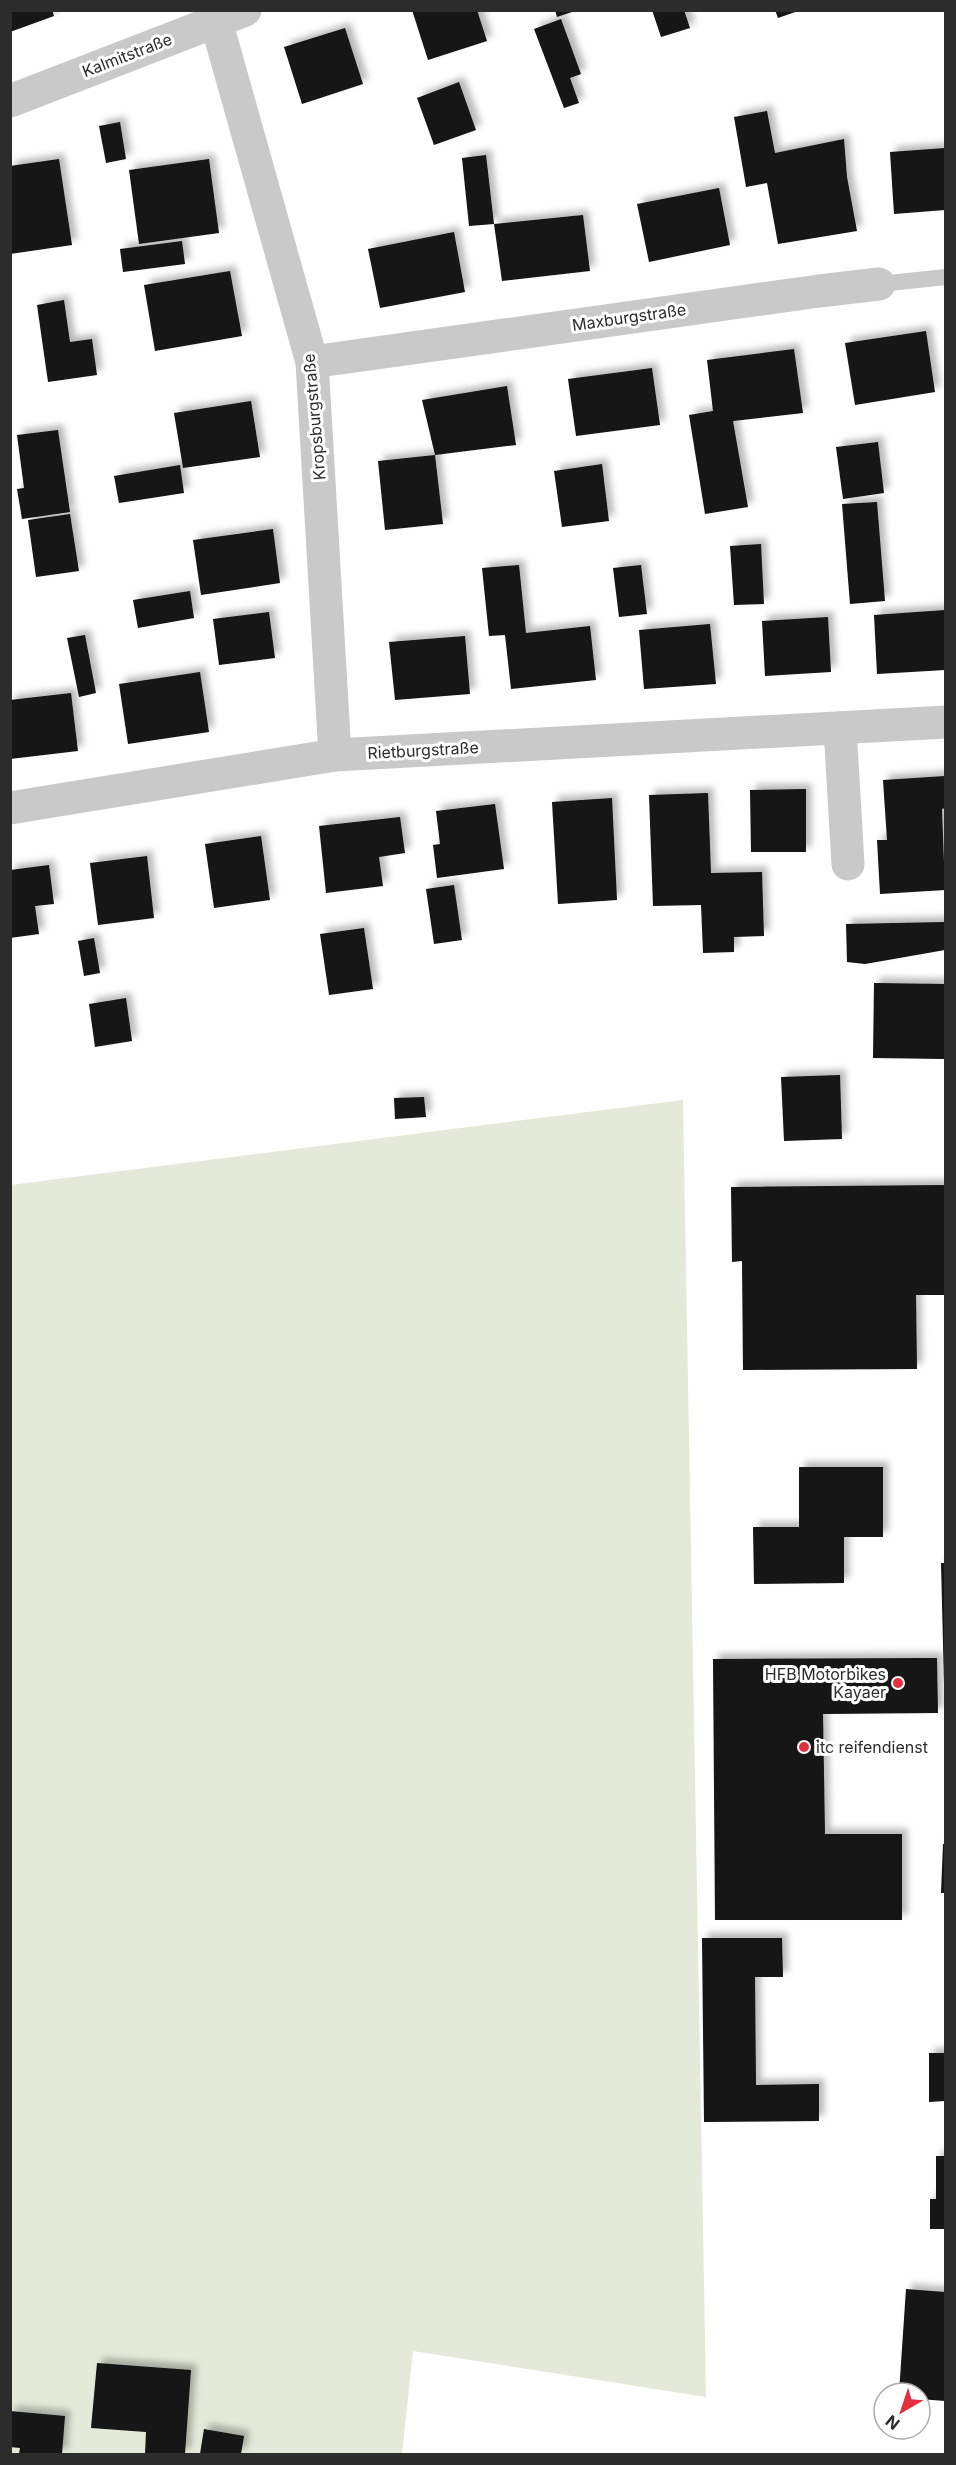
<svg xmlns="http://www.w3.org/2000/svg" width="956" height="2465" viewBox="0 0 956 2465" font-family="Inter,sans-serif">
	<defs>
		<filter id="shadow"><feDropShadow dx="5.5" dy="-5.5" stdDeviation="3" flood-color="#0004"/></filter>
	</defs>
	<rect width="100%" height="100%" fill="#fff"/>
	<!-- green -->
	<polygon fill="#e3ead9" points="683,1100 706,2397 413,2351 402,2454 11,2454 10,1185"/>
	<!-- building -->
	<g fill="#131313" filter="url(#shadow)">
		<polygon points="10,10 52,10 54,16 10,32"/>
		<polygon points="412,10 477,10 487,41 428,60"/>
		<polygon points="555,10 575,10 575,11 557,17"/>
		<polygon points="652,10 684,10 690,28 661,37"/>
		<polygon points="775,10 798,10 798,11 778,18"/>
		<polygon points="561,19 581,74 570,78 579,103 564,108 534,29"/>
		<polygon points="345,28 363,84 302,104 284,47"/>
		<polygon points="459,82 476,130 434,145 417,98"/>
		<polygon points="767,111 775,153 844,139 847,177 857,231 778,244 767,183 746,187 734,117"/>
		<polygon points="120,122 126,159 106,163 99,126"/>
		<polygon points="945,148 945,210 894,214 890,152"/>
		<polygon points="486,155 494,224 469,226 462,158"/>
		<polygon points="59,159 72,245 10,254 10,166"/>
		<polygon points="209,159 219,233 139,244 129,170"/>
		<polygon points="719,188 730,245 649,262 637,204"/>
		<polygon points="583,215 590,271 502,281 494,224"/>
		<polygon points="454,232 465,292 380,308 368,249"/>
		<polygon points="182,241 185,264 123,272 120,249"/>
		<polygon points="230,271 242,336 155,351 144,285"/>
		<polygon points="64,300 70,342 92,339 97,375 48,382 37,305"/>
		<polygon points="926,331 935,392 855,405 845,343"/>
		<polygon points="794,349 803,413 733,421 748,507 705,514 689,415 713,411 707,360"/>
		<polygon points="652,368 660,425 576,436 568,379"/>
		<polygon points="507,386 516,445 435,455 422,400"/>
		<polygon points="251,401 260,457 183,468 174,413"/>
		<polygon points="58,430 70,512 22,519 17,489 24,488 17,435"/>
		<polygon points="878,442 884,493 843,499 836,447"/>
		<polygon points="435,455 443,524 385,530 378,461"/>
		<polygon points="602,464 609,521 562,527 554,471"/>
		<polygon points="180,465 184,493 119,503 114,476"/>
		<polygon points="877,502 885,601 850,604 842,504"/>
		<polygon points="70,514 79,571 36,577 28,520"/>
		<polygon points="273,529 280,583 201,595 193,540"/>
		<polygon points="761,544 764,604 734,605 730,546"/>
		<polygon points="519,565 526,633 590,626 596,680 511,689 505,635 489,636 482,568"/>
		<polygon points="641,565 647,614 619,617 613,568"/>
		<polygon points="190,591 194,618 138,628 133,600"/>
		<polygon points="945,610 945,670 877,674 874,615"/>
		<polygon points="269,612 275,658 219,665 213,619"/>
		<polygon points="828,617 831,672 765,676 762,621"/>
		<polygon points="710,624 716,684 644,689 639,630"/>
		<polygon points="85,635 96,693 79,697 67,638"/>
		<polygon points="465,636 470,694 395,700 389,642"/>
		<polygon points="200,672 209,732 128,744 119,684"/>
		<polygon points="71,693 78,751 10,759 10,700"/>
		<polygon points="945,776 945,808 942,809 945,890 880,894 877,840 887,840 883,780"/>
		<polygon points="806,789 806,852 751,852 750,790"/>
		<polygon points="708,793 711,873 762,872 764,936 734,937 734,952 703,953 701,905 653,906 649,795"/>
		<polygon points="612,798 617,900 558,904 552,802"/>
		<polygon points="495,804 504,869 437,878 433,845 440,844 436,811"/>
		<polygon points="400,817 405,853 379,857 383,886 326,893 319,826"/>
		<polygon points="261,836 270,900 214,908 205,844"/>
		<polygon points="147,856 154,918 98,925 90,863"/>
		<polygon points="49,865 54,904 35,906 39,934 10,938 10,870"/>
		<polygon points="454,885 462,940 434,944 426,889"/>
		<polygon points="945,922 945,950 865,964 847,962 846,924"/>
		<polygon points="364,928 373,989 329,995 320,934"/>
		<polygon points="94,938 100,973 84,976 78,941"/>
		<polygon points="874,983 945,984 945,1059 873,1058"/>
		<polygon points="126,998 132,1041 95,1047 89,1004"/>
		<polygon points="840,1075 842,1139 784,1141 781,1077"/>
		<polygon points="424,1097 426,1117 395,1119 394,1098"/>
		<polygon points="945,1185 945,1295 916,1295 917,1369 743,1370 742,1261 732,1262 731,1187"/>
		<polygon points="799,1467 883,1467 883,1537 844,1537 844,1583 754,1584 753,1527 799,1527"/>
		<polygon points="941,1563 945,1563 945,1684 944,1684"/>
		<polygon points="937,1658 938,1713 823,1714 825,1834 902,1834 902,1920 715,1920 713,1659"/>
		<polygon points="943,1844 945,1844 945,1893 941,1893"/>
		<polygon points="702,1938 782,1938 783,1977 755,1977 756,2085 819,2084 819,2121 704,2122"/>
		<polygon points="929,2053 945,2053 945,2101 929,2102"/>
		<polygon points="936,2156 945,2156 945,2229 930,2229 930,2199 936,2199"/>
		<polygon points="906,2289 945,2292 945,2401 920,2399 920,2393 899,2393"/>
		<polygon points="97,2363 191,2370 185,2454 145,2454 146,2432 91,2428"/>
		<polygon points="10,2411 65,2416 62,2454 19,2454 20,2448 10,2447"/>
		<polygon points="204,2429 244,2436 241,2454 200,2454"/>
	</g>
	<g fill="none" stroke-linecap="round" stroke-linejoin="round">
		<!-- service -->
		<polyline stroke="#c9c9c9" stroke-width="16" points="879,284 946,277"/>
		<!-- minor -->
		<g stroke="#c9c9c9" stroke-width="33">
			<polyline points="216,21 312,362 335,755"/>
			<polyline points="10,101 245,10"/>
			<polyline points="312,362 819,291 879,284"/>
			<polyline points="840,728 848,864"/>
			<polyline points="10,808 335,755 946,722"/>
		</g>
	</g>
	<!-- markers -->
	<g fill="#e13042" stroke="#fff" stroke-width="2">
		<circle cx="898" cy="1683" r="6"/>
		<circle cx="804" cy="1747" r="6"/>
	</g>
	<g text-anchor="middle" stroke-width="6" stroke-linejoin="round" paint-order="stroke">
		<!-- street labels -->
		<g font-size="16" fill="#2c2c2c" stroke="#fff">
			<text transform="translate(127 55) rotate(-21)" y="6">Kalmitstraße</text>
			<text transform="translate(629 317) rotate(-8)" y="6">Maxburgstraße</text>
			<text transform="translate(314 417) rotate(-95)" y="6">Kropsburgstraße</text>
			<text transform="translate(423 750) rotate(-3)" y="6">Rietburgstraße</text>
		</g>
		<!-- poi labels -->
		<g font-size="16" fill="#2c2c2c" stroke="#fff" text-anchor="end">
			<text x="886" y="1680">HFB Motorbikes<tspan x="886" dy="18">Kayaer</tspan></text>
			<text x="816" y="1753" text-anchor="start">itc reifendienst</text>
		</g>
	</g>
	<!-- border -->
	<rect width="956" height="2465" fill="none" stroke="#2c2c2c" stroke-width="24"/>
	<!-- north arrow -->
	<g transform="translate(902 2411) rotate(219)"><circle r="28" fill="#ffffff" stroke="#ababab" stroke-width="1.5"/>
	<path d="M0-4.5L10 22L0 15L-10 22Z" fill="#e13042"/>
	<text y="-9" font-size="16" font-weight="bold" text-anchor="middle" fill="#2c2c2c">N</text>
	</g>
</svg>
